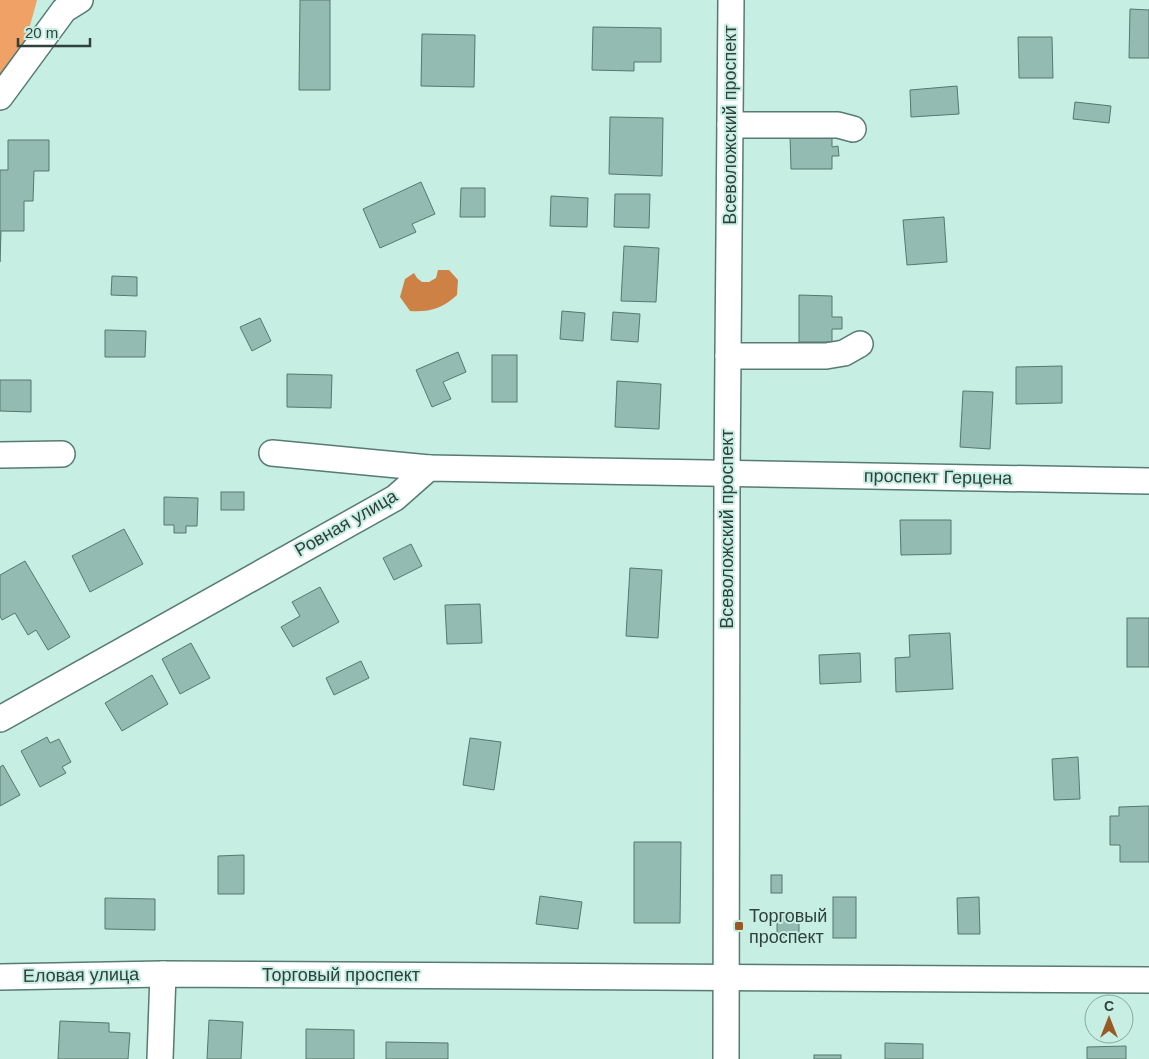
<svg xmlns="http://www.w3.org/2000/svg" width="1149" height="1059" viewBox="0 0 1149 1059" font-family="Helvetica,sans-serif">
	<rect width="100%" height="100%" fill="#c6eee3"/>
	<!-- forest -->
	<polygon fill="#f0a165" points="0,0 37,0 20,62 0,84"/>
	<!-- water -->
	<path fill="#ce8145" d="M438 270H449L458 280 457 295C442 309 430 312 410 311L400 297 405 279 414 273 417 278 422 282H429L436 278Z"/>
	<!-- building -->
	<g fill="#94bbb1" stroke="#54796f">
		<polygon points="300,0 330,0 330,90 299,90"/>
		<polygon points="1130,9 1149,10 1149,58 1129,58"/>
		<polygon points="593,27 661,28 661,62 634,62 634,71 592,70"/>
		<polygon points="422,34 475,35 474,87 421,86"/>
		<polygon points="1018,37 1052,37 1053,78 1019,78"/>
		<polygon points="957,86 959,114 911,117 910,90"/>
		<polygon points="1075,102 1111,106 1109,123 1073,119"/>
		<polygon points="610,117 663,118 662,176 609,174"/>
		<polygon points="832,134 832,147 838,146 839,156 832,156 832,169 791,169 790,135"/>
		<polygon points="8,140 49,140 49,171 34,171 33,201 24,201 24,231 1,231 0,262 0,170 8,170"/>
		<polygon points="421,182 435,214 412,224 416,232 380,248 363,209"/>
		<polygon points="461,188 485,188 485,217 460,217"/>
		<polygon points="615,194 650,194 649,228 614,227"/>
		<polygon points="551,196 588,198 587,227 550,226"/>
		<polygon points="944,217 947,262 907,265 903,220"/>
		<polygon points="624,246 659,248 656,302 621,301"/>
		<polygon points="112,276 137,277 137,296 111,295"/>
		<polygon points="799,295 832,296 832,317 842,317 842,329 832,329 832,342 799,342"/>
		<polygon points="562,311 585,313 583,341 560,339"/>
		<polygon points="613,312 640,314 638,342 611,340"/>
		<polygon points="260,318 271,341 252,351 240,327"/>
		<polygon points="105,330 146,331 145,357 105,357"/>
		<polygon points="458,352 466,372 443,382 451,399 432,407 416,370"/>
		<rect x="492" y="355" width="25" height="47"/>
		<polygon points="1062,366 1062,403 1016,404 1016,367"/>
		<polygon points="287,374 332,375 331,408 287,407"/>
		<polygon points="0,380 31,380 31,412 0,411"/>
		<polygon points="617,381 661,384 659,429 615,427"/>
		<polygon points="963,391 993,392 990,449 960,447"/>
		<rect x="221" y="492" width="23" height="18"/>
		<polygon points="164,497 198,498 197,526 186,526 186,533 174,533 174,525 164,525"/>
		<polygon points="900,520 951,520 951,554 901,555"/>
		<polygon points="124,529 143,564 90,592 72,556"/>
		<polygon points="411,544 422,566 394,580 383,558"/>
		<polygon points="25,561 70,637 48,650 36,630 28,635 15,613 2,620 0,616 0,575"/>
		<polygon points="630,568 662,570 658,638 626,636"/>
		<polygon points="320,587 339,622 293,647 281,627 300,616 292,602"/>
		<polygon points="480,604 482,643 447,644 445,605"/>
		<rect x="1127" y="618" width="22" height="49"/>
		<polygon points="950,633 953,689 896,692 895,658 910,657 909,635"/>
		<polygon points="191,643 210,678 180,694 162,659"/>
		<polygon points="860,653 861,682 820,684 819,655"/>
		<polygon points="361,661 369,678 334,695 326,678"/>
		<polygon points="152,675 168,704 122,731 105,703"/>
		<polygon points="47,737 50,743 59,739 71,762 62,767 66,773 40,787 21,751"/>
		<polygon points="470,738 501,742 494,790 463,785"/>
		<polygon points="1078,757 1080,799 1054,800 1052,759"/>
		<polygon points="3,765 20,795 0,806 0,767"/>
		<polygon points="1149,806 1149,862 1120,862 1120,845 1110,845 1110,816 1119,816 1119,807"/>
		<polygon points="634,842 681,842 680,923 634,923"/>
		<polygon points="244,855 244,894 218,894 218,856"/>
		<rect x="771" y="875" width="11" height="18"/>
		<polygon points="540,896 582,902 578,929 536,924"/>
		<rect x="833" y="897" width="23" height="41"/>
		<polygon points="979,897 980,934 958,934 957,898"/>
		<polygon points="105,898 155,899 155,930 105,929"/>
		<polygon points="777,917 799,917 799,938 777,937"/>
		<polygon points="209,1020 243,1022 241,1059 207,1059"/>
		<polygon points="60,1021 109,1023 109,1032 130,1033 128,1059 58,1059"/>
		<polygon points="306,1029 354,1030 354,1059 306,1059"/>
		<polygon points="386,1042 448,1043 448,1059 386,1059"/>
		<polygon points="885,1043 923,1044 923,1059 885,1059"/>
		<polygon points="1126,1046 1126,1059 1087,1059 1087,1047"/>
		<rect x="814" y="1055" width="27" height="4"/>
	</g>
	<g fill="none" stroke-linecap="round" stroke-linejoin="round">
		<defs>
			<g id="minor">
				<polyline points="0,97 64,10 80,0"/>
				<polyline points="730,125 838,125 853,129"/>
				<polyline points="728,356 826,356 844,353 860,344"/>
				<polyline points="272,453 429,468"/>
				<polyline points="0,455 62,454"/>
				<polyline points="0,719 395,498 429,468 1149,481"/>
				<polyline points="0,977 163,974 1149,980"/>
				<polyline points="160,1059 163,974"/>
				<polyline points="726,1059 727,474 731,0"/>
			</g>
		</defs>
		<!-- minor casing -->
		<use href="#minor" stroke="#567b72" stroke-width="28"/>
		<!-- minor -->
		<use href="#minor" stroke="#fff" stroke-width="25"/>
	</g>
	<!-- markers -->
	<rect fill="#995922" stroke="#c6eee3" stroke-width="2" x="734" y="921" width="10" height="10" rx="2.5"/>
	<g text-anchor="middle" stroke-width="4" stroke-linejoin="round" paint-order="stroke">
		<!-- street labels -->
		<g font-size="18" fill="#30413c" stroke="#c6eee3">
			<text transform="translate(730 125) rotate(-90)" y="6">Всеволожский проспект</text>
			<text transform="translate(938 477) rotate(1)" y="6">проспект Герцена</text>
			<text transform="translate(346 523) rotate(-30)" y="6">Ровная улица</text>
			<text transform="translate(727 529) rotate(-90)" y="6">Всеволожский проспект</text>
			<text transform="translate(81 975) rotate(-1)" y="6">Еловая улица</text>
			<text x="341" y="981">Торговый проспект</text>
		</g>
		<!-- poi labels -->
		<g font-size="18" fill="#30413c" stroke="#c6eee3" text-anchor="start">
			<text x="749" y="922">Торговый<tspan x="749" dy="21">проспект</tspan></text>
		</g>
	</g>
	<!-- north arrow -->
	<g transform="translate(1109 1019)"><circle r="24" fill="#c6eee3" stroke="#8aa9a0"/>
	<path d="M0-4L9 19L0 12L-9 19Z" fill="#995922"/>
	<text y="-8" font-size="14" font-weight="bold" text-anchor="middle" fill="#30413c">С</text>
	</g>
	<!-- scale -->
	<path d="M18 38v8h72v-8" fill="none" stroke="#30413c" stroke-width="2.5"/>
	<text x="25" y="38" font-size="15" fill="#30413c" stroke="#c6eee3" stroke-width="4" paint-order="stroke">20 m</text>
</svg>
